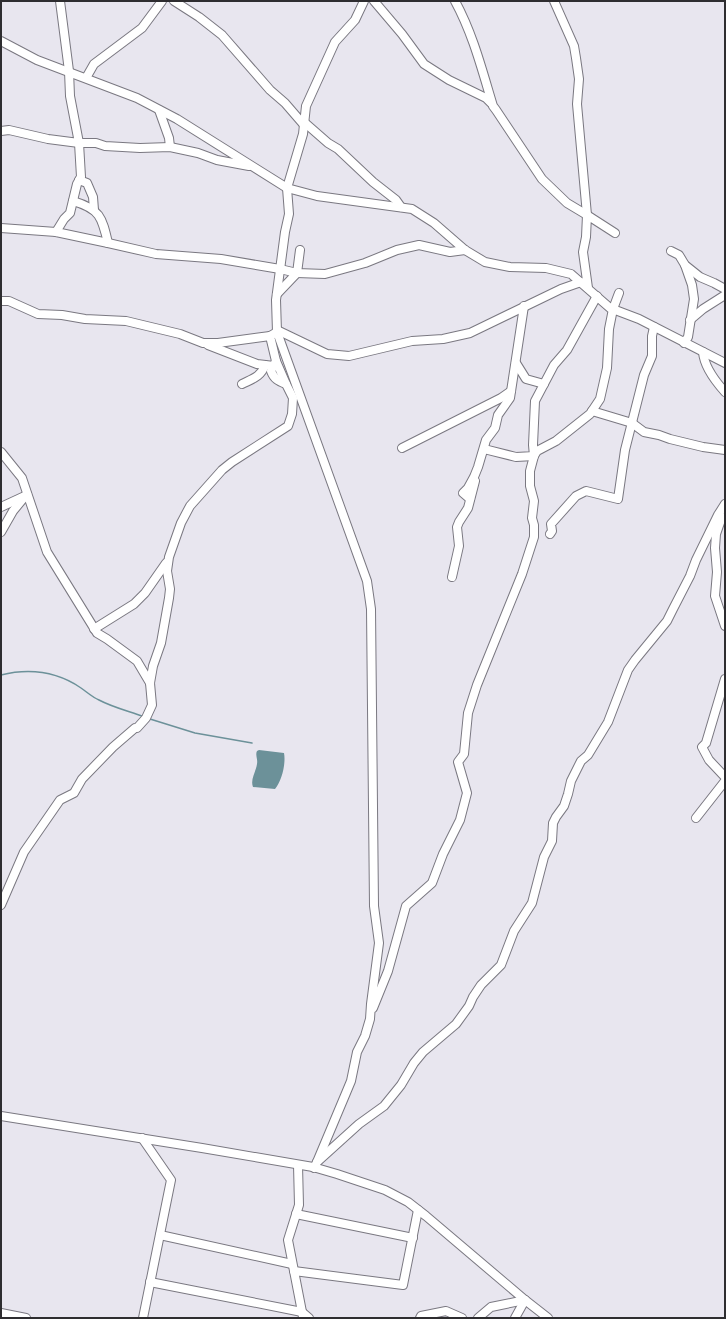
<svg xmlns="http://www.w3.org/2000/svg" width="726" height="1319" viewBox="0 0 726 1319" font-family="Mulish,sans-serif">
	<rect width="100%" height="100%" fill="#e8e6ef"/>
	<!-- water -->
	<path fill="#6c9199" d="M259 750 284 753C286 763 282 781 275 789L253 787C250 779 256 772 257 764 258 759 255 755 257 751Z"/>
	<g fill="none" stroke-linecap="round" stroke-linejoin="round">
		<!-- stream -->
		<g stroke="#6c9199" stroke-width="1.5">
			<path d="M1 675C30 668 56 671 81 688 87 692 92 697 99 700 112 707 128 711 142 716"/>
			<polyline points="150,719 195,733 252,743"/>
		</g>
		<defs>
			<g id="minor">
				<polyline points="174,1 199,17 222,35 270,90 285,103 304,125"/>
				<polyline points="374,1 402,34 424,64 449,80 486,98 491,103"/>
				<path d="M455 1C473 34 482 70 493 106L496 110 542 179 567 203 587 215"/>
				<polyline points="554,1 574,46 576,58 579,79 577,104 587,215"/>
				<polyline points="1,41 37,60 137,98 177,119 287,188 317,196 412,209 434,223 465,250 485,262 510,267 546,268 571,274 610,308 639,319 725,363"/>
				<polyline points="86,78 94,64 142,28 162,1"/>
				<polyline points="159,110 169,138 170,147"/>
				<polyline points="304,122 328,143 338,149 373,182 396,200 401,207"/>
				<polyline points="1,131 9,130 48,139 79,143 70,96 69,71 60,1"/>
				<polyline points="79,180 87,183 93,197 94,210"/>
				<path d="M73 201C100 209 102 217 108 243"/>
				<polyline points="1,228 56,232 108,243 156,254 221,259 280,269 297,273 277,294"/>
				<polyline points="56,232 64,219 70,213 77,184 81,177 79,143 96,143 105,146 140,148 170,147 198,153 217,160 249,166"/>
				<polyline points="300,250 297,273 325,274 365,263 397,250 419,245 450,252 465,250"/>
				<polyline points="671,251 679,255 685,265 700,277 714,283 725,289"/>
				<polyline points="588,288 583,252 586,237 587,215 615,233"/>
				<polyline points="1,301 9,301 38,314 62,315 85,319 126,321 180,334 203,343 218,343 270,336"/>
				<polyline points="690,320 703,309 725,295"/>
				<polyline points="277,330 327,354 349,356 412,341 443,339 470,333 561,289 581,282"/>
				<polyline points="684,343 688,337 694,299 692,285 685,265"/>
				<polyline points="208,345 257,364 274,366"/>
				<path d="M703 352C704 366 716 382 725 392"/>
				<polyline points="276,361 286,384"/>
				<polyline points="516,363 526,379 544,384"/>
				<path d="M242 384C252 379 261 377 265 365"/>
				<polyline points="592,411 632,423 644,432 659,435 670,439 703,447 725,450"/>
				<polyline points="402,448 501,398 511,391"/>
				<polyline points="484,449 516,457 534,456 533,445 535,401 554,365 567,350 597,296"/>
				<polyline points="1,452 22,478 47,552 97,633 107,639 137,661 150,683"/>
				<polyline points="470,499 463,493 468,488 474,477 478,467 486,440 495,428 498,415 510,398 524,306"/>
				<polyline points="1,507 27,495"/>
				<polyline points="722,517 716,534 715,548 717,572 715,596 725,626"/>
				<polyline points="1,532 13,511 27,494"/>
				<polyline points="550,534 552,531 551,524 576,496 586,491 618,499 625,450 644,375 652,356 652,336 654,327"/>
				<polyline points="452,577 459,546 457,527 459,522 468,508 475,481"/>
				<polyline points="94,629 134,604 145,593 166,563"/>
				<polyline points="725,679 706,743 702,747 709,760 725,777"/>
				<polyline points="696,818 725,781"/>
				<path d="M1 905 24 852 60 800 74 793 82 779 113 747 135 728H137L146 718 152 705 150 683 153 666 161 643 169 598 170 589 167 571 169 557 181 523 190 506 222 470 232 462 288 426 292 414 293 398 286 384C278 381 274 379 271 371L276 361 270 336 277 332"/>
				<polyline points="373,1008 388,971 406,906 432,883 443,854 460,820 467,793 458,762 464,754 468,713 477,685 522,574 534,537 534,525 532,518 534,501 530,486 530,471 534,456 537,451 556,441 590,414 600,399 607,368 609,329 613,309 619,293"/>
				<polyline points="1,1116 202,1148 313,1167 337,1174 385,1190 408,1202 426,1216 525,1300 548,1318"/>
				<polyline points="142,1138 171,1180 143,1318"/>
				<polyline points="317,1162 346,1093 351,1081 357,1052 365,1036 370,1019 371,1004 379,943 374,906 371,609 367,581 277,332 276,300 285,232 289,214 287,188 303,134 306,106 335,42 355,20 364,1"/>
				<polyline points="298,1165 299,1205 288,1240 303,1317"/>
				<polyline points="314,1168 317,1162 359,1124 384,1106 401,1085 414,1063 423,1052 456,1024 469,1006 473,997 481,985 501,965 514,931 532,903 544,857 552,841 553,823 556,817 564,806 568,794 571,781 581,761 588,755 608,722 628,670 635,660 667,621 673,609 690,576 696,560 718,515 725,504"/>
				<polyline points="296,1214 413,1238"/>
				<polyline points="160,1235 292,1264"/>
				<polyline points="294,1271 403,1285 418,1210"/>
				<polyline points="150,1282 302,1312 309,1318"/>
				<polyline points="1,1313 26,1318"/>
				<polyline points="420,1318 421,1316 446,1311 462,1318"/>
				<polyline points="478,1318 491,1307 525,1300"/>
				<polyline points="515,1318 525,1300"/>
			</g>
		</defs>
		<!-- minor casing -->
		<use href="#minor" stroke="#7a7881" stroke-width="10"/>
		<!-- minor -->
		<use href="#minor" stroke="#fff" stroke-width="8"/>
	</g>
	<!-- border -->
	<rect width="726" height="1319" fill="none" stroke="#2e2d30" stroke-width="4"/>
</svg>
